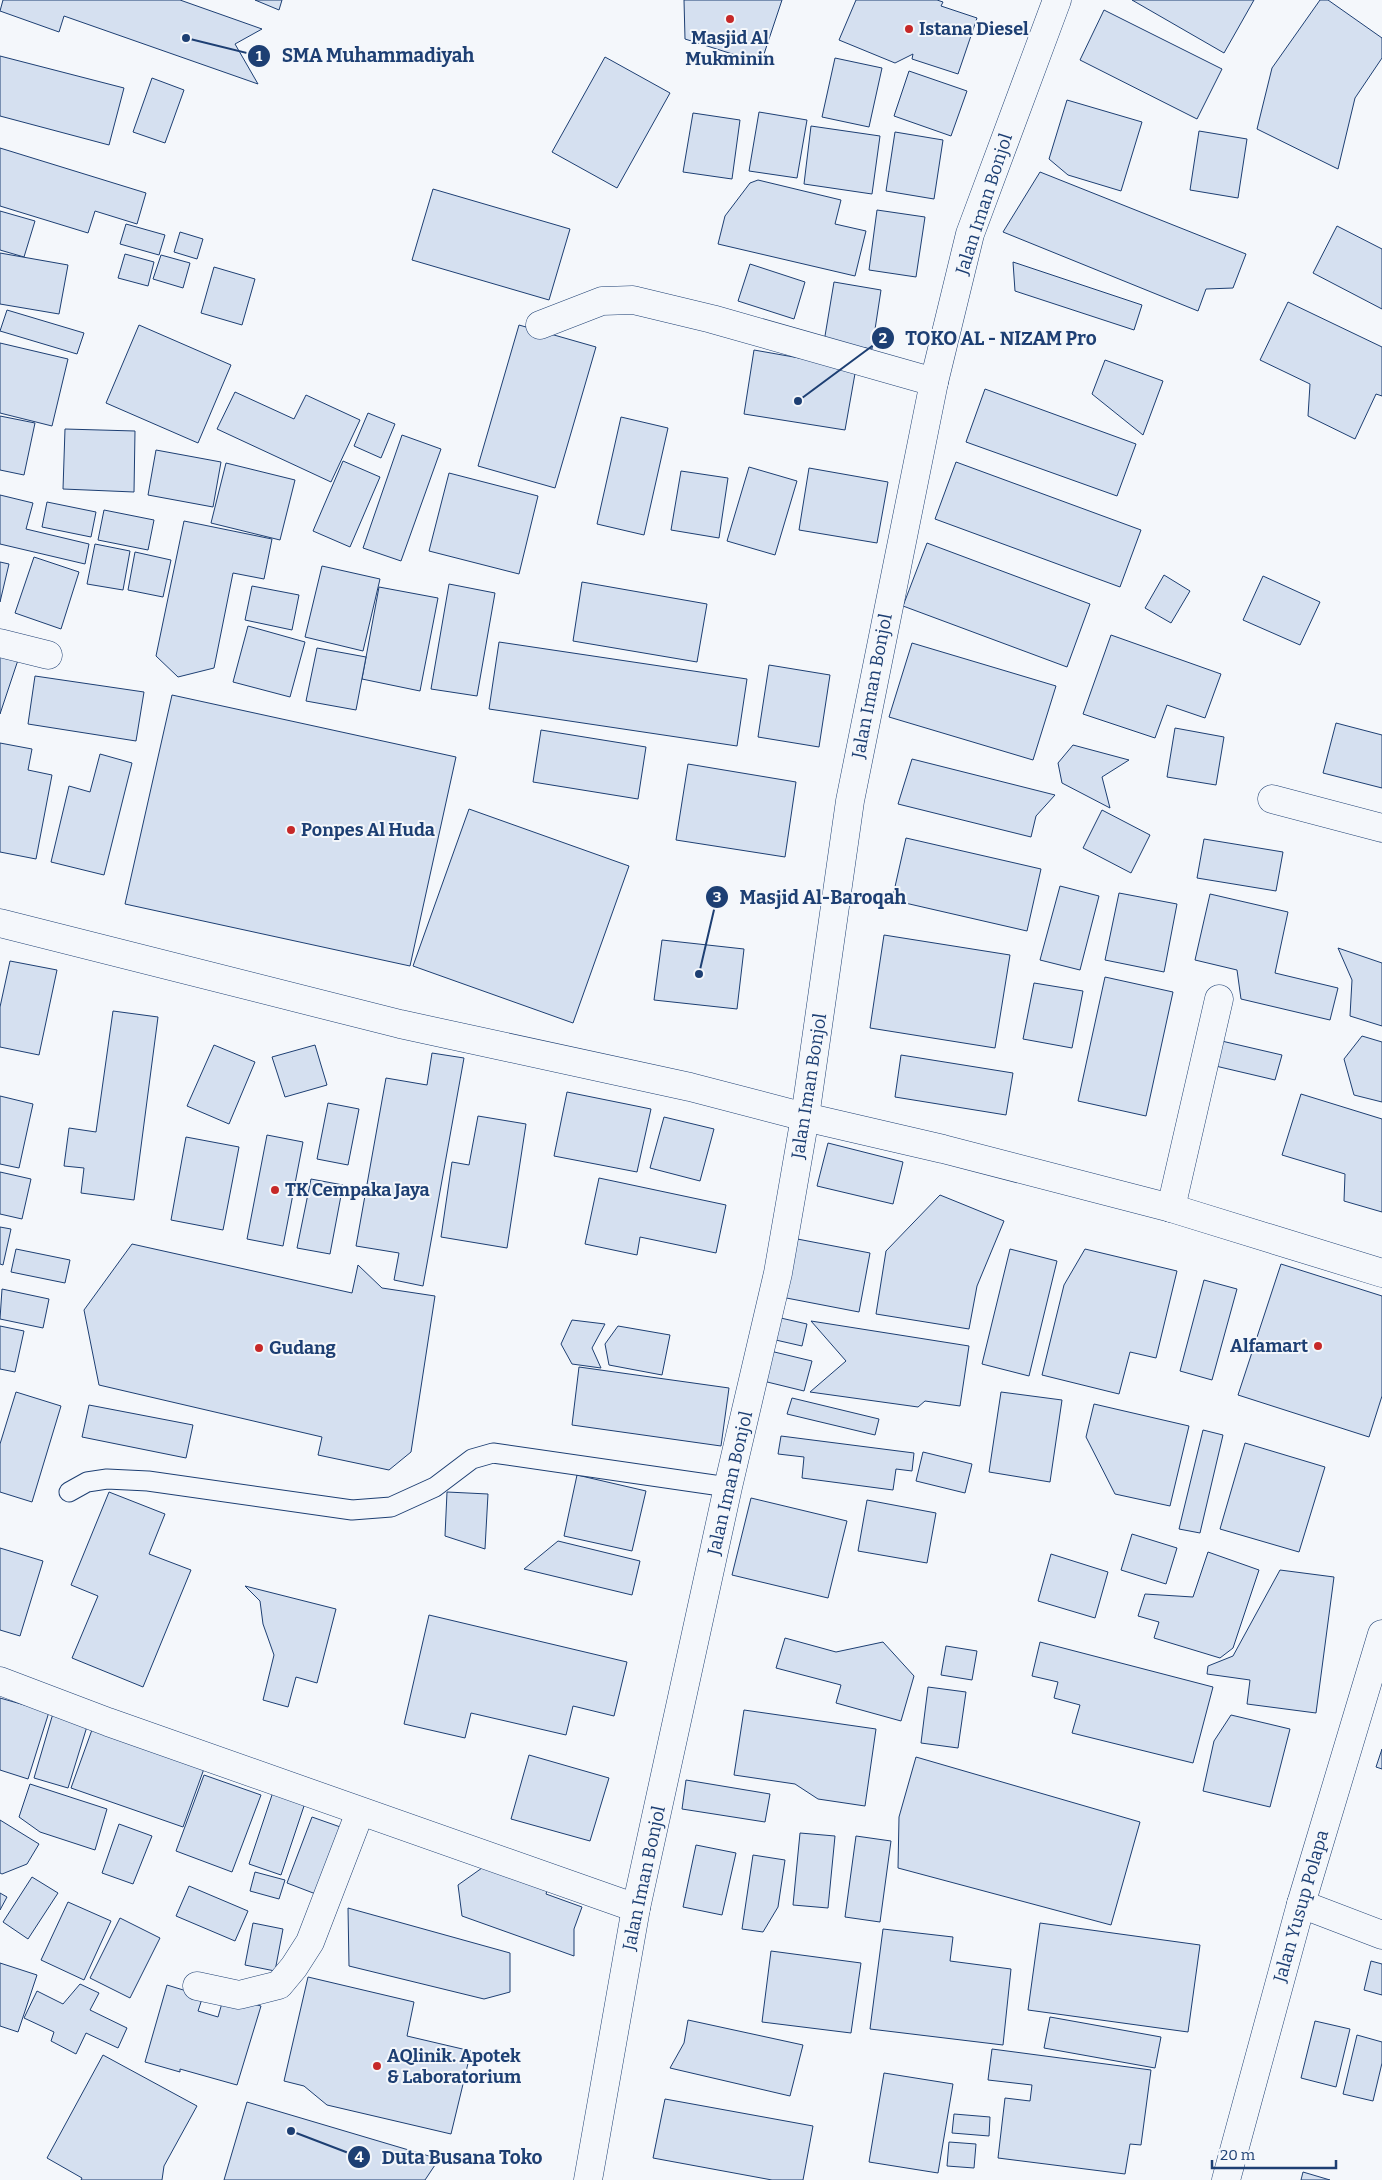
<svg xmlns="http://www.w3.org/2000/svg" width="1382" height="2180" viewBox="0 0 1382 2180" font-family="Bitter,serif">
	<rect width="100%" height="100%" fill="#f4f7fb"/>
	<!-- building -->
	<g fill="#d5e0f0" stroke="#1d3f73">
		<polygon points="3,0 180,0 262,29 235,44 258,84 64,16 59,32 0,11"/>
		<polygon points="255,0 282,0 279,10"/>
		<polygon points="684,0 782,0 761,63 685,39"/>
		<polygon points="856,0 937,0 943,2 941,6 977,18 958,74 912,59 913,54 895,63 839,40"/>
		<polygon points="1132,0 1254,0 1224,53"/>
		<polygon points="1320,0 1328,0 1382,38 1382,58 1355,98 1338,169 1257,129 1272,68"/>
		<polygon points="1104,10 1222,69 1197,119 1080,60"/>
		<polygon points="0,56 124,88 109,145 0,116"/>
		<polygon points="605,57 670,93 617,188 552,152"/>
		<polygon points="835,58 882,68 869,127 822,117"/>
		<polygon points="909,71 967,91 951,136 894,116"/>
		<polygon points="152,78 184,90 165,143 133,132"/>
		<polygon points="1067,100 1142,122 1121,191 1068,175 1049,159"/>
		<polygon points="759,112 807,120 797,178 749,171"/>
		<polygon points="693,113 740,120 732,179 683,172"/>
		<polygon points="811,126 880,136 872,194 804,184"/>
		<polygon points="1199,131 1247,139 1238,198 1190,190"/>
		<polygon points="895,132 943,140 934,199 886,191"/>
		<polygon points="0,148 146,193 137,224 95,211 88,233 0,206"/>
		<polygon points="1040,172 1246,254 1233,288 1206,289 1198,311 1003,232"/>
		<polygon points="758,180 841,200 835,224 866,231 855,276 718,244 725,216 750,183"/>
		<polygon points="433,189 570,229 549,300 412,260"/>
		<polygon points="877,210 925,217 916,277 869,270"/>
		<polygon points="0,211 35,221 24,257 0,250"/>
		<polygon points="126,224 165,235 159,255 120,244"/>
		<polygon points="1337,226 1382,249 1382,309 1313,273"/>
		<polygon points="180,232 203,239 197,259 174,252"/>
		<polygon points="0,253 68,265 59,314 0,304"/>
		<polygon points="125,254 154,262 148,286 118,278"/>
		<polygon points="161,255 190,263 183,288 153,279"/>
		<polygon points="1013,262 1142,305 1134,330 1015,291"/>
		<polygon points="750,264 805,282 794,319 738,301"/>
		<polygon points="214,267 255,279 242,325 201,313"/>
		<polygon points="834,282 881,290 872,349 824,342"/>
		<polygon points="1288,302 1382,347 1382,396 1376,394 1355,439 1308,416 1310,384 1260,360"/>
		<polygon points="7,310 84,333 77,354 0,331"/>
		<polygon points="139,325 231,365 198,443 106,403"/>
		<polygon points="519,325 596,347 555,488 478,466"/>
		<polygon points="0,343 68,359 52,426 0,413"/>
		<polygon points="754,350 856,368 845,430 744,414"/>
		<polygon points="1105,360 1163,381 1143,435 1092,394"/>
		<polygon points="985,389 1136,444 1117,496 966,442"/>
		<polygon points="235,392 294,419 306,395 360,420 331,482 217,429"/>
		<polygon points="368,413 395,424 381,458 354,446"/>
		<polygon points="0,416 35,423 24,475 0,470"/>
		<polygon points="621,417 668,428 644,535 597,524"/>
		<polygon points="65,429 135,431 134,492 63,489"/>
		<polygon points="402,435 441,449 401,561 363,548"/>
		<polygon points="156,450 221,462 213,507 148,495"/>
		<polygon points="343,461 380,477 350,547 313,531"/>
		<polygon points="956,462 1141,530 1120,587 935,519"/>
		<polygon points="226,463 295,480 280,540 211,523"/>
		<polygon points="749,467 797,481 775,555 727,541"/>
		<polygon points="809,468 888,482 877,543 799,530"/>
		<polygon points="681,471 728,478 719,538 671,530"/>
		<polygon points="449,473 538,496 519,574 429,551"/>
		<polygon points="0,495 33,503 26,529 89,544 85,564 0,544"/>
		<polygon points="47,502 96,512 91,537 42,527"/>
		<polygon points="104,510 154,520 148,550 98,540"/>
		<polygon points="184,521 272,539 264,579 233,573 214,668 178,677 156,656"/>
		<polygon points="927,543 1090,604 1067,667 903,606"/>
		<polygon points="95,544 130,551 123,590 87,584"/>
		<polygon points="135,552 171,560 163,597 128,590"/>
		<polygon points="34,557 79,572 61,629 15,613"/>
		<polygon points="0,562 9,564 0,602"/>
		<polygon points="322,566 380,579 363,651 305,637"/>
		<polygon points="1164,575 1190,591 1171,623 1145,608"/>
		<polygon points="1263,576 1320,602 1300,645 1243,620"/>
		<polygon points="582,582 707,604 697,662 573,641"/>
		<polygon points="449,584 495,593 477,696 431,689"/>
		<polygon points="252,586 299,595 292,630 245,620"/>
		<polygon points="379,587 438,598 420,691 362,679"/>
		<polygon points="248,626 305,642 290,697 233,682"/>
		<polygon points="1111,635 1221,674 1205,718 1167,705 1155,738 1083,714"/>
		<polygon points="499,642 747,679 737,746 489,709"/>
		<polygon points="912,643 1056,686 1033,760 889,717"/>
		<polygon points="317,648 366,657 356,710 306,701"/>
		<polygon points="0,651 19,657 0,714"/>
		<polygon points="769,665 830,675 819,747 758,737"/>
		<polygon points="35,676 144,692 136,741 28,724"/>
		<polygon points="172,695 456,757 410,966 125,904"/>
		<polygon points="1336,723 1382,735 1382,788 1323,773"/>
		<polygon points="1175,728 1224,737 1216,785 1167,777"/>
		<polygon points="541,730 646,747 638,799 533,782"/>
		<polygon points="0,743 32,749 28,770 52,775 36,859 0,852"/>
		<polygon points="1073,745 1129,760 1102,777 1110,808 1062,783 1058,763"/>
		<polygon points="100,754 132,763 104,875 51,862 69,786 90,792"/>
		<polygon points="912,759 1055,795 1036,816 1031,837 898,804"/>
		<polygon points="688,764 796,782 785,857 676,840"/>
		<polygon points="469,809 629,866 573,1023 413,966"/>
		<polygon points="1102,810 1150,835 1131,873 1083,848"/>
		<polygon points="906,838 1041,869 1027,931 892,900"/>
		<polygon points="1204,839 1283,852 1276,891 1197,878"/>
		<polygon points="1060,886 1099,896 1080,970 1040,960"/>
		<polygon points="1119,893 1177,904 1164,972 1105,960"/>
		<polygon points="1210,894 1288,912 1275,973 1338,988 1330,1020 1241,999 1237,970 1195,960"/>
		<polygon points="884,935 1010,955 995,1048 870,1028"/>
		<polygon points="662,940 744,949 737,1009 654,1000"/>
		<polygon points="1338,948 1382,963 1382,1026 1350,1016 1352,980"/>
		<polygon points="10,961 57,970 39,1055 0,1047 0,1007"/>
		<polygon points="1105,977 1173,992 1146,1116 1078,1101"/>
		<polygon points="1034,983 1083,991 1072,1048 1023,1039"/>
		<polygon points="113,1011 158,1017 134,1200 81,1193 84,1168 64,1166 69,1128 96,1132"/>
		<polygon points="1362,1036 1382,1042 1382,1102 1354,1095 1344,1059"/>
		<polygon points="1213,1039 1282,1055 1275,1080 1207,1064"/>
		<polygon points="214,1045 255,1062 229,1124 187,1106"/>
		<polygon points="315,1045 327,1085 285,1097 272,1057"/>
		<polygon points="432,1053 464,1058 423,1286 394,1280 399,1253 356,1246 386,1078 427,1085"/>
		<polygon points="901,1055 1013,1073 1006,1115 895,1097"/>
		<polygon points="567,1092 651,1109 637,1172 554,1156"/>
		<polygon points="1301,1094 1382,1119 1382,1212 1344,1201 1345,1174 1282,1155"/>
		<polygon points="0,1096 33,1104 19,1168 0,1164"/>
		<polygon points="328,1103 359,1109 348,1165 317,1159"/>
		<polygon points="478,1116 526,1124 507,1248 441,1237 452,1162 469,1165"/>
		<polygon points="664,1117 714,1129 700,1181 650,1168"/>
		<polygon points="267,1135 303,1142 283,1246 247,1239"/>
		<polygon points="186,1137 239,1147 223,1230 171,1220"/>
		<polygon points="828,1143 903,1162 893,1204 817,1186"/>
		<polygon points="0,1172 31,1179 22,1219 0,1214"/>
		<polygon points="599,1178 726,1205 716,1253 640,1237 637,1255 585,1244"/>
		<polygon points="311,1179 343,1185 330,1254 297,1248"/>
		<polygon points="940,1195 1004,1221 977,1286 969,1329 876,1314 886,1251"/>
		<polygon points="0,1227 11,1229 3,1265 0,1264"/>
		<polygon points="787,1237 870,1253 859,1312 776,1296"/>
		<polygon points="132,1244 352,1293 358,1265 382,1288 435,1296 411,1452 389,1470 318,1455 322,1437 99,1385 84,1310"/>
		<polygon points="16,1249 70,1260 65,1283 11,1272"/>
		<polygon points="1010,1249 1057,1261 1029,1376 982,1364"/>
		<polygon points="1085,1249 1177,1271 1156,1358 1130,1352 1119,1394 1042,1375 1064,1285"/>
		<polygon points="1281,1264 1382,1296 1382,1396 1369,1437 1238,1395"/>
		<polygon points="1204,1280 1237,1289 1212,1380 1180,1371"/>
		<polygon points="2,1289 49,1299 43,1328 0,1319"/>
		<polygon points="772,1316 807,1324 802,1346 767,1338"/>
		<polygon points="572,1320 605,1324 592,1348 601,1368 572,1364 561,1344"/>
		<polygon points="811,1321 969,1346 960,1406 925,1401 918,1407 810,1392 846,1361"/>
		<polygon points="0,1326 24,1331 15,1372 0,1369"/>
		<polygon points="618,1326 670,1335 662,1375 609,1365 605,1344"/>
		<polygon points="766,1350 812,1361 804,1391 759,1380"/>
		<polygon points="579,1367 729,1388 721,1446 572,1425"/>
		<polygon points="16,1392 61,1406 32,1502 0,1492 0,1444"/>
		<polygon points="1001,1392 1062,1400 1050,1482 989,1472"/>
		<polygon points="792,1398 879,1419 875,1435 787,1414"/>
		<polygon points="1094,1404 1189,1426 1170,1506 1115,1494 1086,1437"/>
		<polygon points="89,1405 193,1425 186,1458 82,1437"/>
		<polygon points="1203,1430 1223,1435 1200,1533 1179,1529"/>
		<polygon points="781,1436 914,1453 912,1471 896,1469 893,1490 802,1478 804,1457 778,1454"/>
		<polygon points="1245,1443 1325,1467 1299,1552 1220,1529"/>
		<polygon points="923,1452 972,1464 965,1493 916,1481"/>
		<polygon points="577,1475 646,1491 632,1551 564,1536"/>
		<polygon points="109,1492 165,1514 149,1554 191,1570 143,1687 72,1658 98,1596 71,1585"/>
		<polygon points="447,1492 488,1494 485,1549 445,1536"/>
		<polygon points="751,1498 847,1521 828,1598 732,1575"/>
		<polygon points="867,1500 936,1513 927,1563 858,1551"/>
		<polygon points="1132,1534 1177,1548 1166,1584 1121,1570"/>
		<polygon points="558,1541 640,1561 632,1595 524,1569"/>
		<polygon points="0,1548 43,1561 20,1636 0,1630"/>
		<polygon points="1208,1552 1259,1570 1233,1648 1220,1658 1154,1638 1159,1622 1138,1616 1145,1594 1193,1597"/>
		<polygon points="1051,1554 1108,1572 1095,1618 1038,1601"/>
		<polygon points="1280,1570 1334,1577 1316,1713 1247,1704 1250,1680 1207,1674 1208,1666 1233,1656"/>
		<polygon points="245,1586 336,1609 317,1683 296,1677 288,1707 263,1700 274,1655 263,1624 260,1601"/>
		<polygon points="429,1615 627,1662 614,1716 573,1706 566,1735 471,1713 465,1738 404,1724"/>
		<polygon points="785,1638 836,1652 883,1642 914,1676 901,1721 836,1703 841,1685 776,1668"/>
		<polygon points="1040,1642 1213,1687 1193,1763 1072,1733 1080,1705 1054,1698 1058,1682 1032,1676"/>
		<polygon points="946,1646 977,1651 972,1680 941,1675"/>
		<polygon points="928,1687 966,1692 958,1748 921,1743"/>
		<polygon points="0,1698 49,1712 28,1779 0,1770"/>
		<polygon points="54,1710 89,1720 68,1788 34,1778"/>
		<polygon points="744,1710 876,1729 865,1806 818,1799 795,1784 734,1775"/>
		<polygon points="1231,1715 1290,1729 1270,1807 1203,1791 1214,1741"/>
		<polygon points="93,1727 205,1766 183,1827 71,1788"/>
		<polygon points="1382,1749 1382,1769 1376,1767"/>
		<polygon points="529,1755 609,1778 590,1841 511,1819"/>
		<polygon points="916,1757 1140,1822 1111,1925 898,1868 899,1817"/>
		<polygon points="204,1775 261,1795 232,1872 176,1851"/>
		<polygon points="686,1780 770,1794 765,1822 682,1809"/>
		<polygon points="30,1784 107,1809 95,1850 40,1832 19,1817"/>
		<polygon points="274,1789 306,1800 281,1875 249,1864"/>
		<polygon points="312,1817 346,1829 321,1896 287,1883"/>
		<polygon points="0,1820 39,1844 27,1864 2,1874 0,1873"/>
		<polygon points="119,1824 152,1836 133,1884 102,1873"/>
		<polygon points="800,1833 835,1836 828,1908 793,1905"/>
		<polygon points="856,1836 891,1841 880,1922 845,1917"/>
		<polygon points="696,1845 736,1853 722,1915 683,1907"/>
		<polygon points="753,1855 785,1860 778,1907 763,1932 742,1929"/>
		<polygon points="489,1863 549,1884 546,1894 582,1907 574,1929 574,1956 462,1916 458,1885"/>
		<polygon points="255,1872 285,1880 279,1899 250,1891"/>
		<polygon points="32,1877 58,1893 28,1939 3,1922"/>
		<polygon points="189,1886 248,1911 235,1941 176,1916"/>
		<polygon points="0,1893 7,1897 0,1910"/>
		<polygon points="68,1902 111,1921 84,1980 41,1960"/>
		<polygon points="348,1908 510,1953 510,1992 484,1999 349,1966"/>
		<polygon points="120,1918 160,1938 130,1998 90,1978"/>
		<polygon points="253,1923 283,1929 275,1971 245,1965"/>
		<polygon points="1040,1923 1200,1945 1188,2032 1028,2010"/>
		<polygon points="883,1929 953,1937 950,1961 1011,1969 1003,2045 870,2029"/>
		<polygon points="771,1951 861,1963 851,2033 762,2022"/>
		<polygon points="1371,1961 1382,1964 1382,1995 1364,1990"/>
		<polygon points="0,1963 37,1975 18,2032 0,2026"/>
		<polygon points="308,1977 414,2002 407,2036 471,2051 451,2134 327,2105 304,2086 284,2081"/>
		<polygon points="80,1984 99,1993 90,2010 127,2028 118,2048 86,2033 76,2054 51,2041 54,2032 24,2018 37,1991 63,2004"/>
		<polygon points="167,1985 203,1996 198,2011 218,2017 224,1996 261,2006 237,2085 180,2069 180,2072 145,2062"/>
		<polygon points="1050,2017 1161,2037 1155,2068 1044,2048"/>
		<polygon points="688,2020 803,2045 790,2096 670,2068 684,2043"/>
		<polygon points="1315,2021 1350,2029 1336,2087 1301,2078"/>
		<polygon points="1357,2035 1382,2042 1382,2063 1373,2101 1343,2094"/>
		<polygon points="992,2049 1151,2070 1141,2145 1130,2144 1125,2174 998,2158 1005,2098 1030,2101 1032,2085 988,2080"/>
		<polygon points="103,2055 197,2106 164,2166 162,2180 81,2180 82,2178 47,2158"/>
		<polygon points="884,2073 953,2084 938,2173 869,2162"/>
		<polygon points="665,2099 813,2126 803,2180 772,2180 653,2158"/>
		<polygon points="247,2102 439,2159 425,2180 224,2180"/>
		<polygon points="954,2114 990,2117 989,2136 952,2133"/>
		<polygon points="949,2142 976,2144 974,2168 947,2166"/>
		<polygon points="1303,2172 1330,2180 1301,2180"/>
	</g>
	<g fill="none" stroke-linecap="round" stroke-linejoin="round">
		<defs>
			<polyline id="lane" points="69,1492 87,1482 107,1479 148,1481 352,1510 391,1507 435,1487 472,1459 493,1453 728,1487"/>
			<g id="street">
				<polyline points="540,325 602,301 633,300 712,319 934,382"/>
				<polyline points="0,643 48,655"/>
				<polyline points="1272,799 1382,828"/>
				<polyline points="0,923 400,1024 690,1087 805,1117 943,1149 1171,1208 1382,1273"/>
				<polyline points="1171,1208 1219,999"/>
				<polyline points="0,1681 108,1722 636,1908"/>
				<polyline points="1301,1904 1382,1935"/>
				<polyline points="197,1986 239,1995 279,1985 294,1967 310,1942 360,1812"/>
				<polyline points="588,2180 636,1908 728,1487 778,1273 805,1117 850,801 934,382 970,234 1057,0"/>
				<polyline points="1226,2180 1301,1904 1382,1634"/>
			</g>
		</defs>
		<!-- lane casing -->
		<use href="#lane" stroke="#1d3f73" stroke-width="21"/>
		<!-- street casing -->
		<use href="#street" stroke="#1d3f73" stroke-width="29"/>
		<!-- lane -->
		<use href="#lane" stroke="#f4f7fb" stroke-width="19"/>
		<!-- street -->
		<use href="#street" stroke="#f4f7fb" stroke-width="28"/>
	</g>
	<!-- markers -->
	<g fill="#c62828" stroke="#f4f7fb" stroke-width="2">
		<circle cx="730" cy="19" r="5"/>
		<circle cx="909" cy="29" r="5"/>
		<circle cx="291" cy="830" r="5"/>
		<circle cx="275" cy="1190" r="5"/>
		<circle cx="1318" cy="1346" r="5"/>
		<circle cx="259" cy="1348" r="5"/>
		<circle cx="377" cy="2066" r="5"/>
	</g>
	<g text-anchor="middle" stroke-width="4" stroke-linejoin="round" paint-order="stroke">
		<!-- poi labels -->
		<g font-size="18" font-weight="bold" fill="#1d3f73" stroke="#f4f7fb" text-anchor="start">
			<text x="919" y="35">Istana Diesel</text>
			<text x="730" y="44" text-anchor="middle">Masjid Al<tspan x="730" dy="21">Mukminin</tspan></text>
			<text x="301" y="836">Ponpes Al Huda</text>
			<text x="285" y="1196">TK Cempaka Jaya</text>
			<text x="1308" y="1352" text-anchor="end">Alfamart</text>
			<text x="269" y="1354">Gudang</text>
			<text x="387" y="2062">AQlinik. Apotek<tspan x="387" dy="21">&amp; Laboratorium</tspan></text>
		</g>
		<!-- street labels -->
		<g font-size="18" fill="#1d3f73" stroke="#f4f7fb">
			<text transform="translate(984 204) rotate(-72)" y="6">Jalan Iman Bonjol</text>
			<text transform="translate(872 686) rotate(-79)" y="6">Jalan Iman Bonjol</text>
			<text transform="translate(809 1086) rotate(-81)" y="6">Jalan Iman Bonjol</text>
			<text transform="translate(730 1483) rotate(-77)" y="6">Jalan Iman Bonjol</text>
			<text transform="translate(644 1878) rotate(-78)" y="6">Jalan Iman Bonjol</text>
			<text transform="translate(1301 1906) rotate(-74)" y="6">Jalan Yusup Polapa</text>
		</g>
	</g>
	<!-- callouts -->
	<path fill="none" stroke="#1d3f73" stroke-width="2" d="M186 38L259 56M798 401L883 338M699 974L717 897M291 2131L359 2157"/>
	<g fill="#1d3f73" stroke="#f4f7fb" stroke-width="2">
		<circle cx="186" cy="38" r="5"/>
		<circle cx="798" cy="401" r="5"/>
		<circle cx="699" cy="974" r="5"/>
		<circle cx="291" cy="2131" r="5"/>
		<circle cx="259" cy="56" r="12"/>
		<circle cx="883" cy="338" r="12"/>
		<circle cx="717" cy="897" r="12"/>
		<circle cx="359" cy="2157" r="12"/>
	</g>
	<g font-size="15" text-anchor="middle" font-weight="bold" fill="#fff">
		<text x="259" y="61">1</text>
		<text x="883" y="343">2</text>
		<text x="717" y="902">3</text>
		<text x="359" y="2162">4</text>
	</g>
	<g font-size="19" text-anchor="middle" font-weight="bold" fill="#1d3f73" stroke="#f4f7fb" stroke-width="4" stroke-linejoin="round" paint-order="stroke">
		<text x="378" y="62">SMA Muhammadiyah</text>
		<text x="1001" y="345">TOKO AL - NIZAM Pro</text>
		<text x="823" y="904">Masjid Al-Baroqah</text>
		<text x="462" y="2164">Duta Busana Toko</text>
	</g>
	<!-- scale -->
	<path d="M1212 2160v8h124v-8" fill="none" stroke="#1d3f73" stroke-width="2.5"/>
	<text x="1220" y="2160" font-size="15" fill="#1d3f73" stroke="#f4f7fb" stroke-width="4" paint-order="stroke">20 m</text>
</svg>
